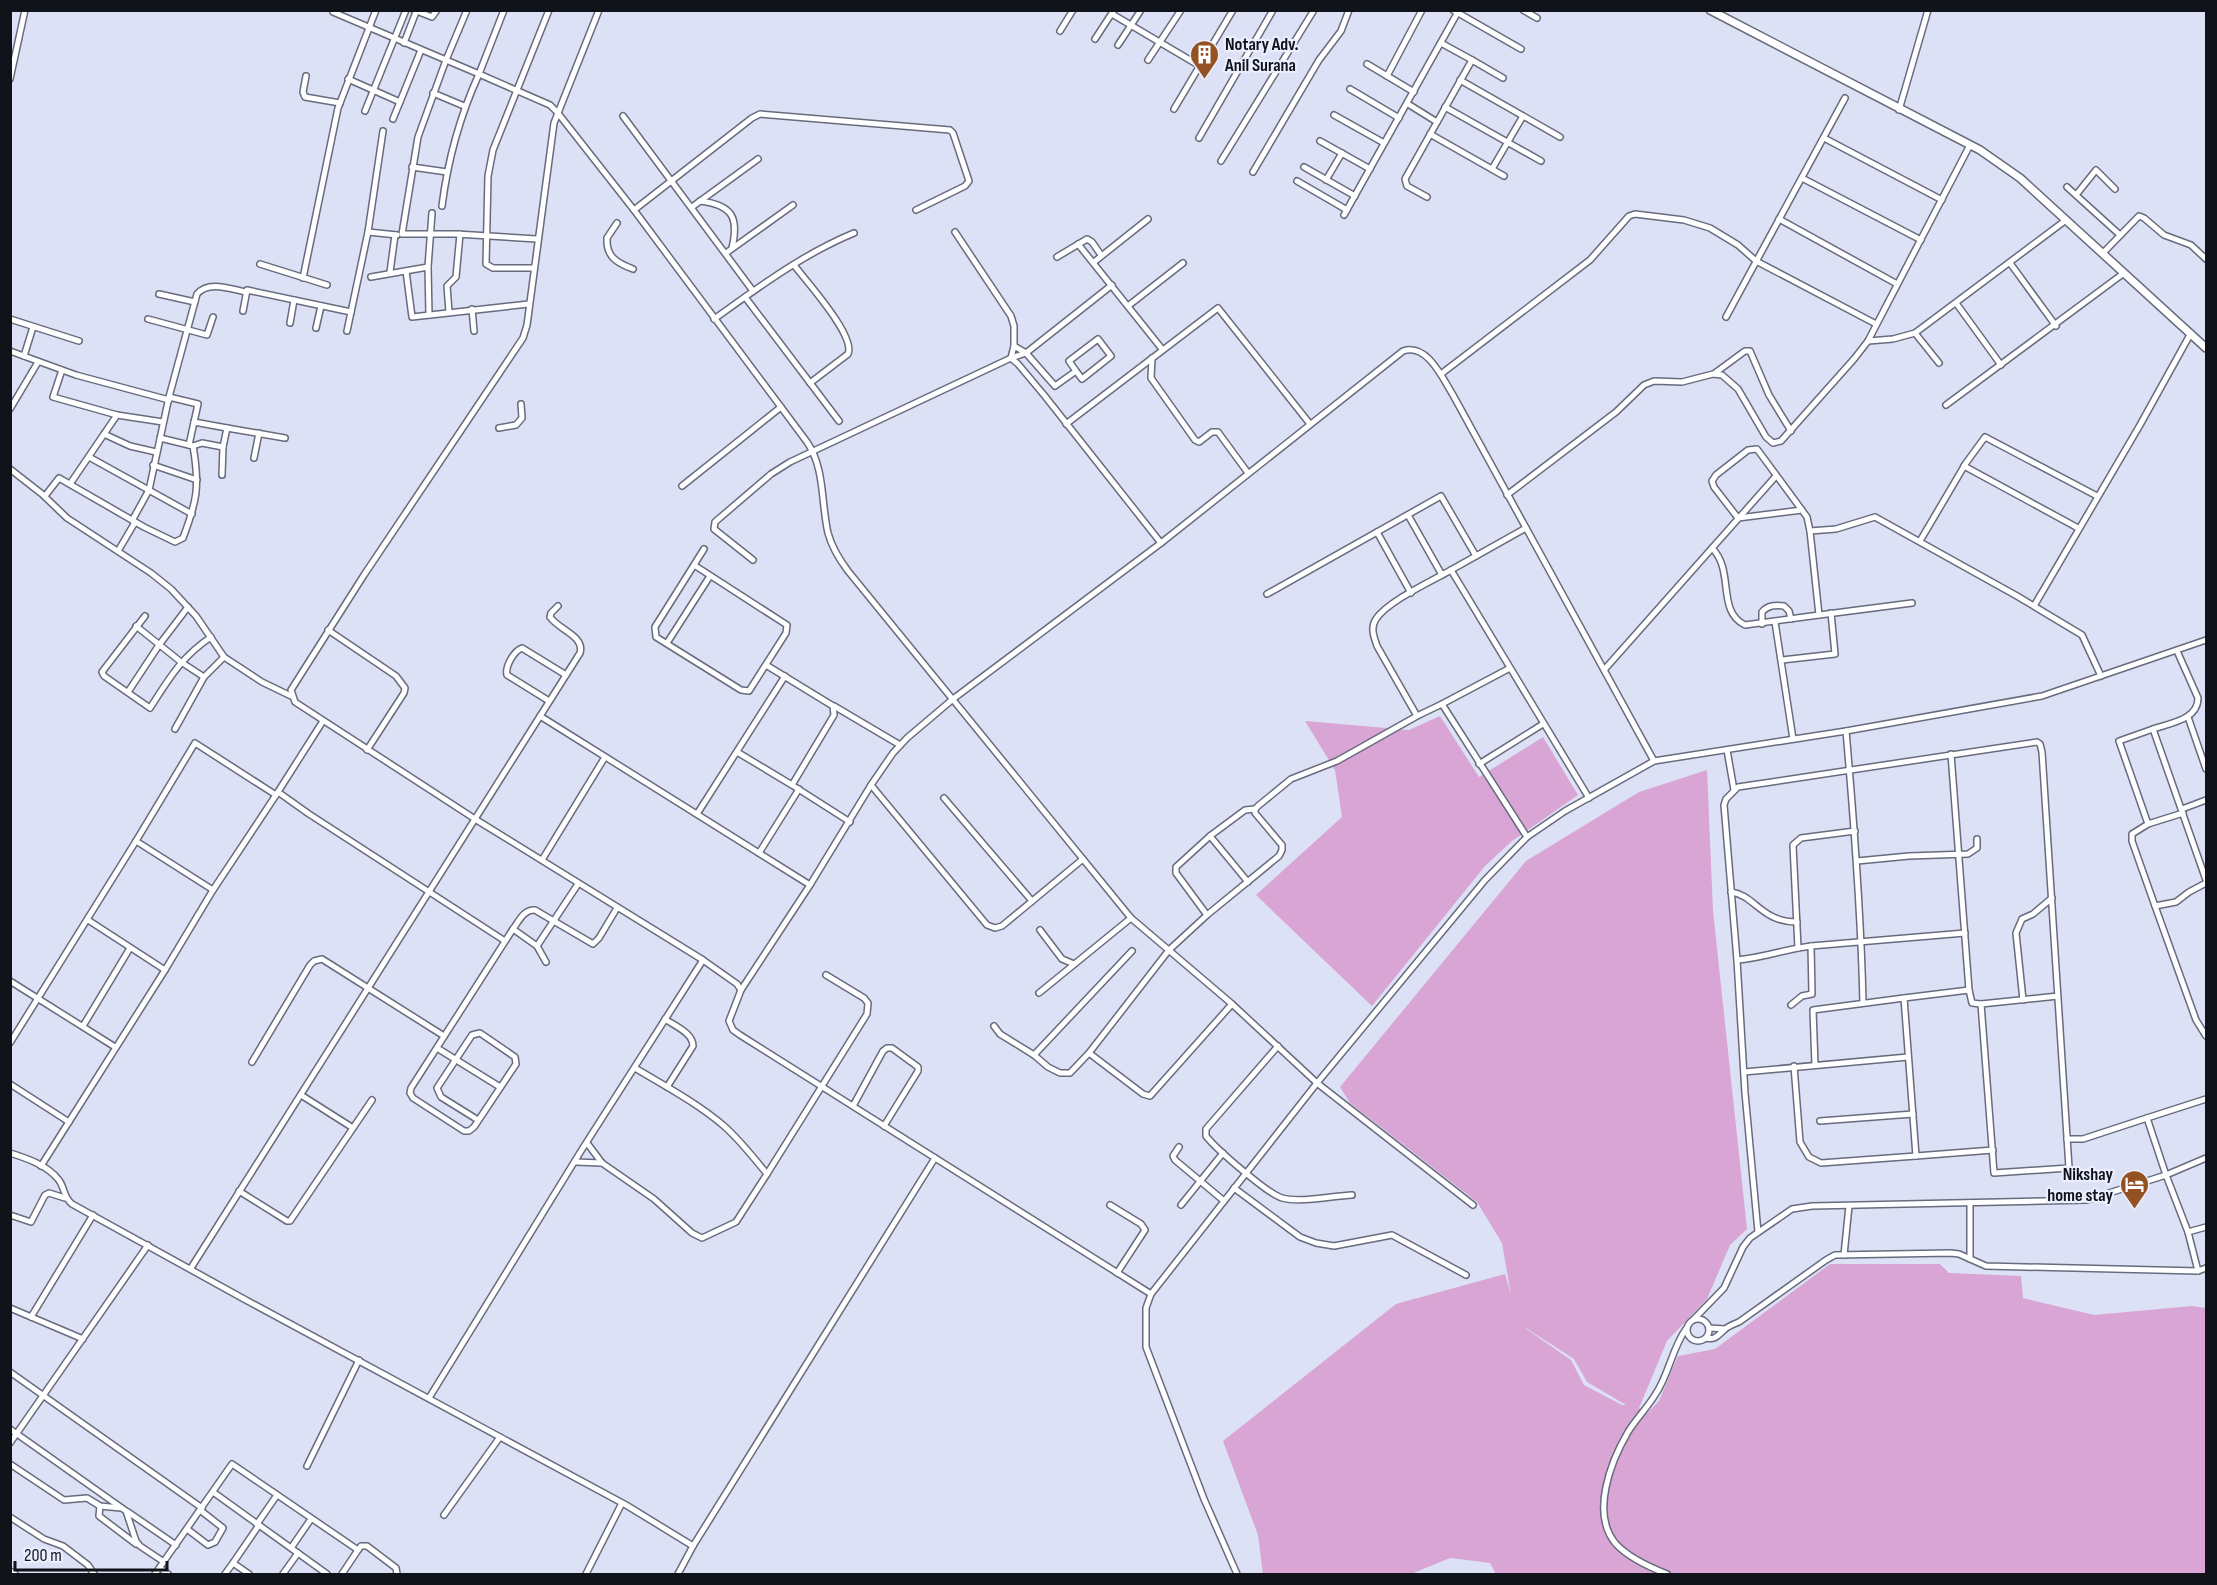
<svg xmlns="http://www.w3.org/2000/svg" width="2217" height="1585" viewBox="0 0 2217 1585" font-family="'Sofia Sans Condensed',sans-serif">
	<rect width="100%" height="100%" fill="#dce1f5"/>
	<!-- green -->
	<g fill="#d9a5d4" fill-rule="evenodd">
		<polygon points="1440,716 1479,777 1543,737 1578,795 1512,841 1485,866 1372,1006 1256,895 1342,817 1335,770 1305,721 1409,730"/>
		<path d="M1707 770 1713 911 1747 1229 1730 1245 1707 1299 1667 1341 1639 1408 1646 1414 1659 1401 1678 1356 1715 1349 1830 1264H1940L1949 1273 2021 1276 2023 1298 2094 1315 2192 1306 2206 1308V1574H1496L1490 1563 1450 1558 1411 1574H1263L1258 1535 1223 1441 1396 1304 1505 1274 1511 1295 1502 1243 1477 1202 1350 1103 1340 1087 1526 861 1639 792ZM1518 1323 1574 1359 1587 1382 1626 1405H1622L1584 1385 1571 1360Z"/>
	</g>
	<g fill="none" stroke-linecap="round" stroke-linejoin="round">
		<defs>
			<g id="minor">
				<polyline points="333,10 333,12 446,60 418,137 402,234 456,234 537,239"/>
				<polyline points="414,10 432,17 437,10"/>
				<path d="M504 10 479 74 550 105 557 112 634 210 807 442C825 468 821 503 828 533 832 548 839 559 848 571L1131 918 1232 1004 1317 1083 1473 1205"/>
				<polyline points="599,10 554,123 527,325 523,338 364,575 291,690 295,702 475,819 703,960 737,984 741,990 729,1021 733,1030 740,1035 1151,1294"/>
				<polyline points="1453,10 1521,49"/>
				<polyline points="1523,10 1537,18"/>
				<polyline points="1112,14 1200,66"/>
				<polyline points="1060,31 1073,10"/>
				<polyline points="1095,39 1114,10"/>
				<polyline points="404,43 416,12"/>
				<polyline points="1118,45 1141,10"/>
				<polyline points="1148,60 1181,10"/>
				<polyline points="1472,60 1503,78"/>
				<polyline points="1367,64 1414,92"/>
				<polyline points="306,76 303,92 305,97 340,103"/>
				<polyline points="1387,76 1422,10"/>
				<polyline points="10,79 25,10"/>
				<polyline points="348,79 400,102"/>
				<polyline points="1460,80 1560,137"/>
				<polyline points="1350,89 1399,118"/>
				<polyline points="433,93 464,106"/>
				<polyline points="1408,104 1437,122"/>
				<polyline points="1445,107 1541,161"/>
				<polyline points="1174,109 1233,10"/>
				<polyline points="1899,110 1928,10"/>
				<polyline points="365,111 406,10"/>
				<polyline points="1334,115 1384,143"/>
				<polyline points="623,116 753,291"/>
				<polyline points="393,119 421,50"/>
				<polyline points="1430,134 1504,176"/>
				<polyline points="1199,138 1273,10"/>
				<polyline points="1824,138 1942,200"/>
				<polyline points="1320,141 1370,169"/>
				<polyline points="1221,161 1314,10"/>
				<polyline points="412,167 447,172"/>
				<polyline points="1304,167 1355,196"/>
				<polyline points="1492,169 1523,116"/>
				<polyline points="1253,172 1319,60 1341,31 1349,10"/>
				<polyline points="1802,178 1921,240"/>
				<polyline points="1326,180 1342,153"/>
				<polyline points="1297,181 1347,210"/>
				<polyline points="2067,187 2120,235"/>
				<polyline points="2076,195 2096,170 2115,189"/>
				<polyline points="1427,197 1407,186 1405,179 1472,60 1441,43"/>
				<path d="M700 201C733 205 739 218 732 248"/>
				<path d="M442 206C448 158 459 118 479 74L446 60 467 10"/>
				<polyline points="692,207 758,159"/>
				<polyline points="634,210 752,118 760,114 950,130 953,133 969,181 965,186 916,210"/>
				<polyline points="1344,215 1459,10"/>
				<polyline points="1779,219 1897,284"/>
				<path d="M617 223 607 238C606 257 617 263 633 269"/>
				<polyline points="368,232 397,235"/>
				<polyline points="955,232 1011,316 1014,326 1014,346"/>
				<polyline points="1078,244 1162,349"/>
				<polyline points="726,253 793,205"/>
				<polyline points="2102,254 2139,216 2144,218 2164,235 2191,245 2206,259"/>
				<polyline points="1057,257 1087,239 1092,242 1101,255"/>
				<polyline points="1094,262 1148,219"/>
				<polyline points="2010,263 2056,326"/>
				<polyline points="260,264 327,285"/>
				<path d="M794 265C806 281 856 336 848 354L810 383"/>
				<polyline points="534,268 493,268 486,264 488,176 493,150 549,10"/>
				<polyline points="406,271 412,317 529,304"/>
				<polyline points="390,272 395,235"/>
				<polyline points="371,277 428,267"/>
				<polyline points="303,278 338,108 376,10"/>
				<polyline points="159,294 195,302"/>
				<polyline points="745,297 839,421"/>
				<polyline points="1956,303 2001,365"/>
				<polyline points="1128,306 1183,263"/>
				<polyline points="472,309 474,331"/>
				<polyline points="243,311 247,290 351,312"/>
				<polyline points="449,312 447,286 456,277 460,234"/>
				<polyline points="429,315 428,267 432,213"/>
				<polyline points="1726,317 1845,98"/>
				<polyline points="10,319 79,341"/>
				<polyline points="148,319 207,335 213,317"/>
				<path d="M714 319C759 287 803 254 854 233"/>
				<polyline points="290,323 294,300"/>
				<polyline points="316,328 321,306"/>
				<polyline points="347,331 368,232 383,131"/>
				<polyline points="1915,333 1939,363"/>
				<polyline points="1868,341 1893,339 1915,333 2066,220"/>
				<polyline points="10,351 76,375 169,400"/>
				<polyline points="24,356 33,327"/>
				<polyline points="1011,358 1014,346 1026,353 1055,386 1076,371 1082,379 1111,356 1098,339 1069,361 1076,371"/>
				<polyline points="1011,358 1026,353 1112,285"/>
				<polyline points="1152,358 1151,378 1195,440 1199,442 1212,432 1218,432 1248,473"/>
				<polyline points="62,370 53,397 117,415 163,422"/>
				<polyline points="1715,373 1745,351 1750,351 1769,395 1791,431"/>
				<polyline points="1441,374 1590,260 1629,216 1635,214 1684,220 1710,228 1738,245 1756,261 1876,324"/>
				<polyline points="169,397 198,404 189,445"/>
				<polyline points="1946,405 2124,273"/>
				<polyline points="10,409 38,362"/>
				<polyline points="194,422 227,428"/>
				<polyline points="1066,424 1218,308 1310,424"/>
				<polyline points="499,428 516,425 522,418 521,404"/>
				<polyline points="104,434 130,446 156,452"/>
				<polyline points="160,438 193,446 202,443 223,447"/>
				<polyline points="89,457 192,514"/>
				<polyline points="254,458 259,433"/>
				<polyline points="153,465 197,480"/>
				<polyline points="1964,466 2078,528"/>
				<polyline points="10,469 42,494 67,518 151,573 171,589 196,616 224,657 262,682 291,696"/>
				<polyline points="222,475 223,447 227,428 285,438"/>
				<polyline points="70,484 117,415"/>
				<polyline points="682,486 781,407"/>
				<polyline points="1507,495 1616,412 1644,385 1654,381 1682,382 1713,374 1722,375 1738,389 1766,437 1773,443 1781,441 1854,359 1868,341 1970,145"/>
				<path d="M45 496 59 478 144 527 175 542 183 538C197 501 200 486 193 446"/>
				<polyline points="1802,510 1738,518 1714,487 1712,481 1716,475 1748,450 1757,449 1807,517 1810,531"/>
				<polyline points="1408,515 1442,575"/>
				<polyline points="1526,528 1451,570 1589,798"/>
				<polyline points="1377,532 1411,593"/>
				<polyline points="1920,541 1966,463 1985,437 2097,496"/>
				<path d="M1712 548C1735 571 1716 611 1745 625L1819 615 1810 531 1836 529 1875 517 2017 596 2082 635 2101 676"/>
				<path d="M118 551 134 524 133 519 149 490 169 397 197 294C208 280 231 289 246 292"/>
				<polyline points="753,560 714,529 715,522 771,474 790,462 1011,358 1018,364 1044,395 1161,543"/>
				<polyline points="694,565 787,625 786,633 749,691 741,690 656,637 655,627 704,549"/>
				<path d="M1451 570C1432 581 1388 601 1376 619 1370 628 1374 637 1377 646L1417 716 1442 704 1527 837"/>
				<polyline points="1267,594 1441,496 1476,556"/>
				<polyline points="2034,606 2140,425 2191,333"/>
				<polyline points="1819,615 1912,603"/>
				<path d="M145 616 102 672 104 676 150 708C169 679 181 657 211 637"/>
				<polyline points="1775,622 1793,739"/>
				<path d="M1762 624V612C1768 605 1775 605 1784 606L1789 611 1791 619"/>
				<polyline points="136,626 181,662 204,677"/>
				<polyline points="328,630 396,676 405,688 404,693 367,750"/>
				<polyline points="667,643 710,576"/>
				<path d="M2177 651 2198 698C2198 720 2170 723 2153 729L2206 880"/>
				<polyline points="1782,660 1835,654 1831,613"/>
				<polyline points="766,665 833,706 834,715 792,785 850,822"/>
				<polyline points="1604,670 1776,476"/>
				<polyline points="128,692 159,645 188,607"/>
				<path d="M549 701 507 675C505 666 514 651 522 648L566 675"/>
				<polyline points="1442,704 1510,668"/>
				<polyline points="834,706 900,745"/>
				<polyline points="540,716 810,885"/>
				<polyline points="2188,717 2206,769"/>
				<polyline points="175,729 204,677 224,657"/>
				<path d="M1846 731C1854 822 1861 912 1863 1003"/>
				<polyline points="1727,750 1734,790"/>
				<polyline points="737,752 792,785"/>
				<polyline points="1951,754 1969,990"/>
				<polyline points="1479,764 1543,724"/>
				<polyline points="871,785 987,925 995,928 1002,926 1083,859"/>
				<polyline points="278,792 309,814 505,941"/>
				<polyline points="944,798 1032,901"/>
				<polyline points="2182,809 2206,800"/>
				<polyline points="697,814 785,676"/>
				<polyline points="2148,824 2119,741 2153,729"/>
				<polyline points="1210,836 1248,882"/>
				<polyline points="136,841 195,743 276,795 323,721"/>
				<polyline points="759,853 799,789"/>
				<polyline points="542,860 605,757"/>
				<polyline points="1857,861 1909,856 1968,854 1977,848 1977,839"/>
				<polyline points="2206,883 2189,892 2176,902 2155,906 2196,1020 2206,1036"/>
				<path d="M1731 892C1755 895 1761 922 1797 922"/>
				<polyline points="2155,906 2132,841 2132,834 2148,824 2183,813"/>
				<polyline points="1207,915 1176,873 1176,867 1210,836 1245,810 1255,809"/>
				<polyline points="88,920 165,970 213,890"/>
				<polyline points="513,929 537,946 578,884"/>
				<polyline points="1040,930 1062,959 1074,964"/>
				<polyline points="537,946 546,962"/>
				<path d="M1811 946C1786 949 1762 958 1737 960L1724 805 1726 799 1738 787 2037 742 2040 744 2042 752 2069 1168 1994 1173 1981 1004 2058 996"/>
				<polyline points="1798,948 1793,845 1801,838 1855,831"/>
				<polyline points="1737,960 1745,1093 1758,1232"/>
				<polyline points="10,981 115,1047"/>
				<path d="M741 990 810 885 871 785 893 753 907 738 953 699 1161 543 1403 351C1427 343 1442 377 1453 395L1654 761"/>
				<polyline points="1039,993 1131,918"/>
				<polyline points="2023,1000 2016,933 2022,919 2033,914 2052,898"/>
				<polyline points="1232,1004 1150,1096 1143,1094 1089,1053 1169,950 1207,915 1279,856 1282,850 1282,845 1255,813 1255,809 1258,806 1291,779 1337,761 1417,716"/>
				<polyline points="1981,1004 1972,1003 1969,990 1904,998 1916,1156 1993,1150"/>
				<polyline points="1791,1005 1802,996 1812,994 1811,946 1965,933"/>
				<path d="M665 1019C675 1026 693 1033 693 1046L667 1087"/>
				<polyline points="83,1026 130,948"/>
				<polyline points="994,1026 1000,1034 1034,1055 1048,1067 1060,1073 1070,1073 1089,1053"/>
				<polyline points="10,1043 136,841 213,890 276,795"/>
				<path d="M1278 1046 1206 1129V1136C1216 1149 1268 1194 1282 1198 1301 1203 1332 1196 1352 1195"/>
				<polyline points="437,1048 500,1087"/>
				<polyline points="1034,1055 1132,951"/>
				<polyline points="252,1062 310,965 314,961 322,959 444,1036"/>
				<polyline points="1815,1065 1813,1010 1904,998"/>
				<polyline points="1794,1066 1800,1142 1809,1157 1821,1163 1916,1156"/>
				<path d="M635 1068C665 1086 697 1103 724 1126 740 1140 753 1157 767 1174L867 1014 868 1003 864 998 826 975"/>
				<polyline points="1744,1072 1908,1057"/>
				<polyline points="10,1084 69,1122"/>
				<polyline points="301,1095 353,1128"/>
				<polyline points="853,1106 883,1051 887,1048 892,1048 918,1067 918,1071 884,1126"/>
				<polyline points="2147,1118 2206,1099"/>
				<path d="M478 1120 441 1097 437 1088 472 1035 480 1033 515 1057 516 1064 474 1127 469 1131H464L413 1098 410 1093 411 1088 513 929C519 921 524 909 535 910L593 944 599 938 617 908"/>
				<polyline points="1820,1121 1913,1114"/>
				<polyline points="587,1143 602,1163 654,1199 692,1233 702,1238 736,1222 767,1174"/>
				<polyline points="1179,1147 1173,1156 1175,1160 1224,1201"/>
				<path d="M10 1153C26 1158 47 1165 58 1179 65 1187 63 1197 72 1204L244 1299 626 1505 693 1546"/>
				<polyline points="2206,1158 2166,1175 2188,1232 2198,1271 2206,1268"/>
				<polyline points="575,1162 602,1163"/>
				<polyline points="41,1166 165,970"/>
				<polyline points="1234,1188 1300,1237 1316,1243 1334,1246 1392,1235 1466,1275"/>
				<polyline points="239,1191 287,1221 290,1221 372,1100"/>
				<polyline points="1110,1205 1141,1224 1145,1230 1117,1273"/>
				<polyline points="1181,1205 1223,1153"/>
				<polyline points="10,1215 31,1222 45,1195 49,1193 65,1198"/>
				<polyline points="2188,1232 2206,1227"/>
				<polyline points="1844,1255 1849,1206"/>
				<polyline points="1970,1259 1970,1203"/>
				<path d="M191 1268 580 653C585 636 559 630 550 617L551 613 558 606"/>
				<polyline points="10,1308 83,1339"/>
				<polyline points="31,1317 93,1215"/>
				<circle cx="1698" cy="1330" r="11"/>
				<polyline points="1693,1320 1724,1288 1743,1247 1750,1238 1792,1209 1812,1206 2087,1200 2166,1175 2147,1118 2083,1139 2067,1139"/>
				<polyline points="1709,1328 1725,1329"/>
				<path d="M1706 1338C1716 1340 1717 1336 1724 1330 1728 1326 1734 1324 1739 1322L1826 1260 1835 1255 1951 1253 1959 1254 1986 1266 2198 1271"/>
				<polyline points="10,1372 202,1508"/>
				<polyline points="429,1398 581,1151 703,960"/>
				<polyline points="10,1429 126,1511 136,1541 140,1546 164,1562"/>
				<polyline points="10,1443 148,1245"/>
				<polyline points="10,1464 64,1500 87,1498 100,1506 121,1508"/>
				<polyline points="307,1466 359,1360"/>
				<polyline points="213,1492 327,1574"/>
				<polyline points="100,1506 99,1516 136,1544"/>
				<polyline points="128,1512 176,1545"/>
				<polyline points="444,1515 500,1437"/>
				<polyline points="10,1517 44,1539 63,1546 88,1565 94,1574"/>
				<polyline points="257,1524 277,1495"/>
				<polyline points="187,1529 208,1545 215,1542 223,1528 200,1510"/>
				<polyline points="291,1548 311,1519"/>
				<polyline points="160,1568 168,1574"/>
				<polyline points="10,1571 15,1574"/>
				<polyline points="155,1574 232,1464 358,1550 361,1546 367,1546 396,1568 397,1574"/>
				<polyline points="225,1574 233,1563"/>
				<polyline points="249,1574 233,1563 259,1525"/>
				<polyline points="283,1574 298,1553"/>
				<polyline points="342,1574 358,1550"/>
				<polyline points="586,1574 622,1503"/>
				<polyline points="678,1574 693,1546 935,1158"/>
				<polyline points="1237,1574 1204,1499 1146,1347 1146,1308 1151,1294 1317,1083 1485,880 1527,837 1565,811 1654,761 1846,731 2042,696 2206,640"/>
				<path d="M1667 1574C1649 1567 1629 1558 1616 1544 1590 1514 1611 1461 1628 1432 1636 1419 1647 1408 1655 1395 1669 1375 1672 1348 1686 1329"/>
			</g>
			<polyline id="major" points="1710,10 1980,150 2020,178 2206,348"/>
		</defs>
		<!-- minor casing -->
		<use href="#minor" stroke="#676b7d" stroke-width="8"/>
		<!-- major casing -->
		<use href="#major" stroke="#676b7d" stroke-width="10"/>
		<!-- minor -->
		<use href="#minor" stroke="#fff" stroke-width="5"/>
		<!-- major -->
		<use href="#major" stroke="#fff" stroke-width="7"/>
	</g>
	<!-- icons -->
	<defs>
		<symbol id="building-pin" viewBox="-11 -11 22 30"><path d="M0 17L-7.5 6A9.5 9.5 0 1 1 7.5 6Z" fill="#945122" stroke="#eaeeff"/><path d="M-4-6H4V6H1V3H-1V6H-4ZM-2.5-4.3h1.7v1.8h-1.7ZM.8-4.3h1.7v1.8H.8ZM-2.5-1h1.7V.8h-1.7ZM.8-1h1.7V.8H.8Z" fill="#fff"/></symbol>
		<symbol id="hotel-pin" viewBox="-11 -11 22 30"><path d="M0 17L-7.5 6A9.5 9.5 0 1 1 7.5 6Z" fill="#945122" stroke="#eaeeff"/><path d="M-6-4.5h1.5V1H6V5H4.5V3h-9V5H-6ZM-4 0a1.8 1.8 0 1 1 3.6 0ZM.5 0V-2.5h3Q6-2.5 6 0Z" fill="#fff"/></symbol>
	</defs>
	<g fill-rule="evenodd">
		<use href="#building-pin" x="1188" y="38" width="33" height="45"/>
		<use href="#hotel-pin" x="2118" y="1168" width="33" height="45"/>
	</g>
	<g text-anchor="middle" stroke-width="4.5" stroke-linejoin="round" paint-order="stroke">
		<!-- poi labels -->
		<g font-size="18" font-weight="bold" fill="#11131a" stroke="#eaeeff" text-anchor="start">
			<text x="1225" y="50">Notary Adv.<tspan x="1225" dy="21">Anil Surana</tspan></text>
			<text x="2113" y="1180" text-anchor="end">Nikshay<tspan x="2113" dy="21">home stay</tspan></text>
		</g>
	</g>
	<!-- border -->
	<rect width="2217" height="1585" fill="none" stroke="#11131a" stroke-width="24"/>
	<!-- scale -->
	<path d="M15 1561v9h152v-9" fill="none" stroke="#11131a" stroke-width="3"/>
	<text x="24" y="1561" font-size="18" fill="#11131a" stroke="#eaeeff" stroke-width="4.5" paint-order="stroke">200 m</text>
</svg>
